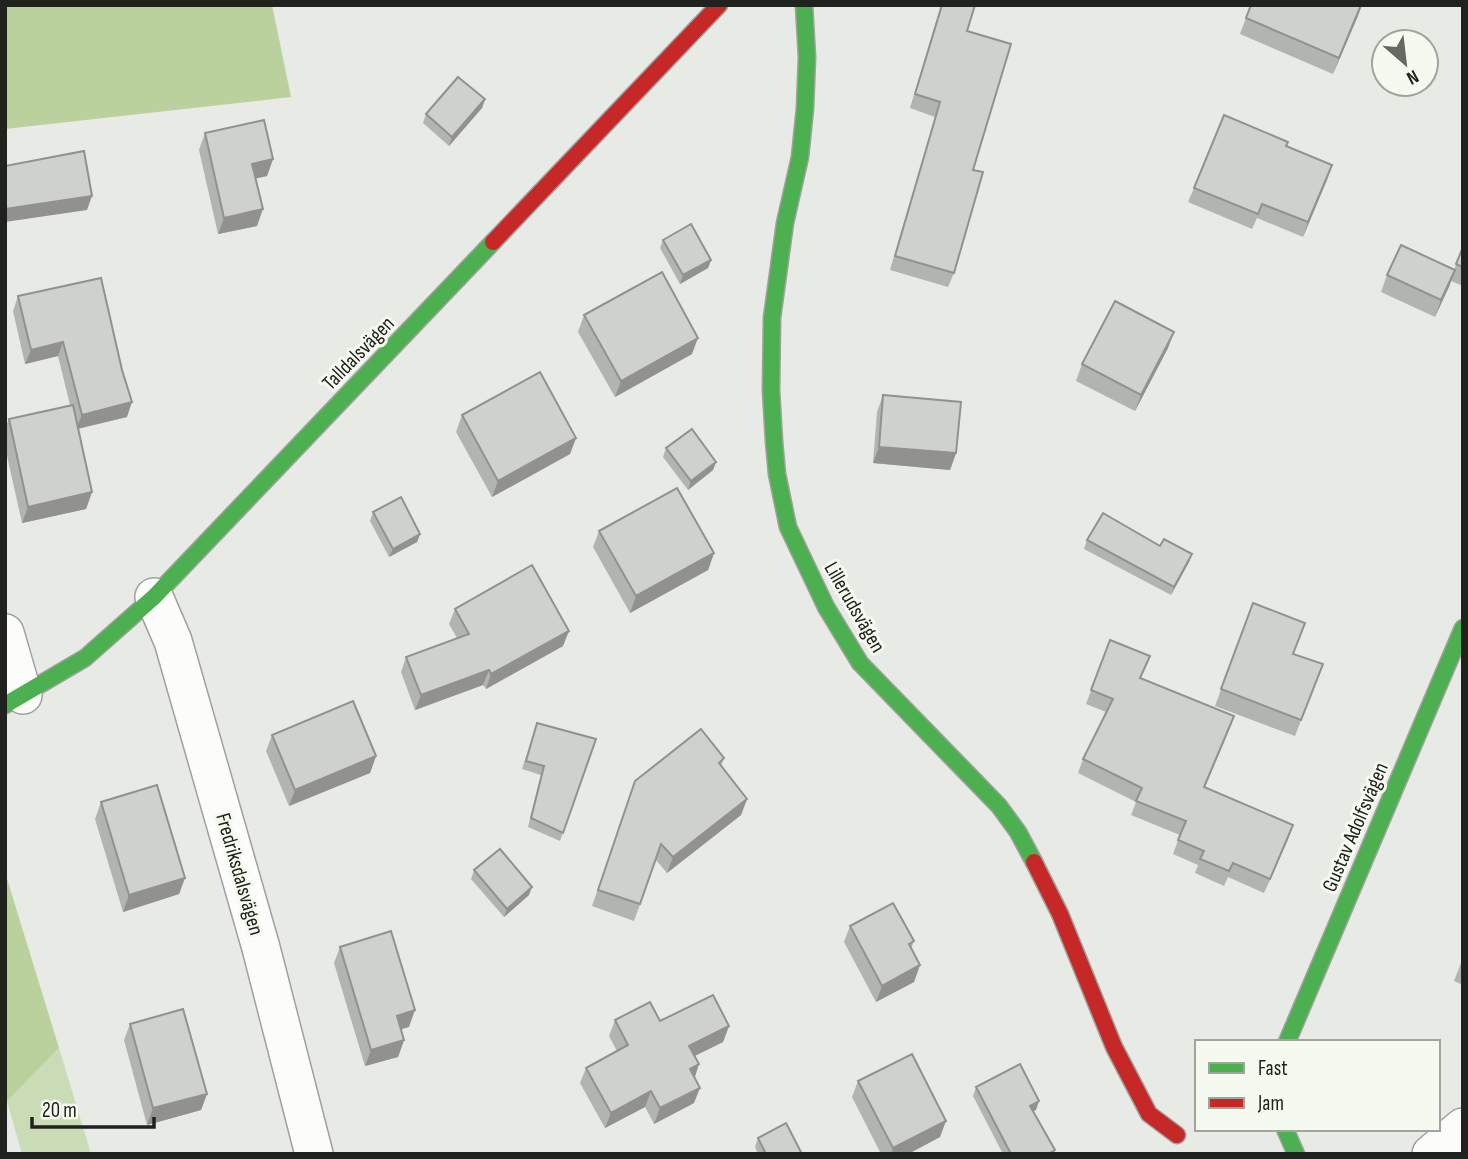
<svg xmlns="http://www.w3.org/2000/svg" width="1468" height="1159" viewBox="0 0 1468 1159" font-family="'Sofia Sans Condensed',sans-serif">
	<rect width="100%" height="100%" fill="#e8eae5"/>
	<!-- green -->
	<polygon fill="#cadcb6" points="59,1048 91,1154 22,1154 7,1101"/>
	<!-- forest -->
	<g fill="#bbd19d">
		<polygon points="5,5 272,5 291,97 5,129"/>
		<polygon points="5,872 59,1048 5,1103"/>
	</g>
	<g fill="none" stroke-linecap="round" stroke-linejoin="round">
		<defs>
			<g id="street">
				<polyline points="154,597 173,641 261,948 314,1154"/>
				<polyline points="5,633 23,695"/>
				<polyline points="1431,1154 1463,1127"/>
			</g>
			<g id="fast">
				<polyline points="804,5 807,57 805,108 800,157 785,223 772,318 771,390 774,441 777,474 788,527 826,607 860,663 999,806 1018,832 1034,862"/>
				<polyline points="5,705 85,658 154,597 493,242"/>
				<polyline points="1287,1042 1463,628"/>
				<polyline points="1285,1129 1296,1154"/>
			</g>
			<g id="jam">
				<polyline points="493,242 719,5"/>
				<polyline points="1034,862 1060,914 1114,1047 1149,1114 1177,1135"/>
			</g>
		</defs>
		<!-- street casing -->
		<use href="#street" stroke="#a0a19e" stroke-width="40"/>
		<!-- fast casing -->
		<use href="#fast" stroke="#a0a19e" stroke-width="19"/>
		<!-- jam casing -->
		<use href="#jam" stroke="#a0a19e" stroke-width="19"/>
		<!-- street -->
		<use href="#street" stroke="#fcfcfb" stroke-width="37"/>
		<!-- fast -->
		<use href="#fast" stroke="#4caf50" stroke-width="16"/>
		<!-- jam -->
		<use href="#jam" stroke="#c62828" stroke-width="16"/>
	</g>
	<!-- wall -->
	<g fill="#b2b4b0">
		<polygon points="941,5 975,5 967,31 973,170 954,273 948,287 890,270 935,117 910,108"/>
		<polygon points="1362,5 1333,74 1240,34 1246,18"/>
		<polygon points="485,99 482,108 449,146 423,123 426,114"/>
		<polygon points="205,133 273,159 267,176 256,178 257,226 218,234 199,150"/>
		<polygon points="1287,146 1332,165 1303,237 1257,218 1252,229 1188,202 1194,188"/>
		<polygon points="663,240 711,260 708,268 680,284 660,248"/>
		<polygon points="1463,247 1463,286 1451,281 1435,317 1381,292 1387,275 1454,270"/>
		<polygon points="101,278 127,417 78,429 92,492 86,509 22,523 5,447 5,428 9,419 70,405 58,356 25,364 13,311 18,296"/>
		<polygon points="584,315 692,354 615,397 578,332"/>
		<polygon points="1168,348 1135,411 1076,381 1082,364"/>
		<polygon points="883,395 956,453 950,470 873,463 877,412"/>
		<polygon points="462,415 576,438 570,454 492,497 456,432"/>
		<polygon points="666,448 716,462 713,470 688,490 663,457"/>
		<polygon points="373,512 420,534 417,542 389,557 370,521"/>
		<polygon points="599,531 714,553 708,570 630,613 593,547"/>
		<polygon points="1087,540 1160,546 1192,554 1189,562 1171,595 1084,549"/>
		<polygon points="1253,603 1293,654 1323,664 1295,736 1215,706"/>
		<polygon points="455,609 563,646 486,689 483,685 415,710 401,672 406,657 457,638 449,624"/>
		<polygon points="1110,640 1141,679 1234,716 1205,787 1288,839 1264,893 1228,877 1224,886 1195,873 1198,865 1173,854 1180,835 1131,815 1136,802 1078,773 1083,759 1106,712 1086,704"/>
		<polygon points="537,723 596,739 560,841 528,827 541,775 522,769"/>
		<polygon points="272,735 376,756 370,773 289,806 266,751"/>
		<polygon points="724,758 721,766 747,799 741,815 667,873 656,860 634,921 592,906 635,781"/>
		<polygon points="101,802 185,878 179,894 123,912 95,819"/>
		<polygon points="474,870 529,895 504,917 471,879"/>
		<polygon points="850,926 914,941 911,949 920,965 914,982 876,1002 844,942"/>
		<polygon points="340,947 409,1027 401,1029 404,1040 398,1057 365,1066 334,963"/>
		<polygon points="1463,958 1463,985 1454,981"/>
		<polygon points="615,1020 660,1021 729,1026 723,1042 695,1056 694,1103 654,1124 645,1107 605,1128 580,1083 586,1068 617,1051 609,1036"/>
		<polygon points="130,1024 207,1094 201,1110 147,1125 124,1040"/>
		<polygon points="858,1081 940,1137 908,1154 881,1154 852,1097"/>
		<polygon points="976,1087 1036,1110 1033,1111 1055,1150 1053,1154 1003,1154 973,1096"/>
		<polygon points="758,1138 802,1154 758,1154 755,1147"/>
	</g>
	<!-- shaded-wall -->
	<g fill="#919290">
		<polygon points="1362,5 1358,16 1333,74 1339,58"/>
		<polygon points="485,99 482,108 449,146 452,137"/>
		<polygon points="273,159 267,176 246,181 252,164"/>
		<polygon points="1332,165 1327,180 1303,237 1308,222"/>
		<polygon points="92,196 87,210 5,222 5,209"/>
		<polygon points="263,209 257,226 218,234 224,218"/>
		<polygon points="711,260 708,268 680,284 683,275"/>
		<polygon points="1455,270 1449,287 1435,317 1441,300"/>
		<polygon points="1174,332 1168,348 1135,411 1141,395"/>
		<polygon points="698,338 692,354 615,397 621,381"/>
		<polygon points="63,342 58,356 25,364 31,350"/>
		<polygon points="132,402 127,417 76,429 82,415"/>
		<polygon points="576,438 570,454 492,497 498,481"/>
		<polygon points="879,447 956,453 950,470 873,463"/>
		<polygon points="716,462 713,470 688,490 691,481"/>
		<polygon points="92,492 86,509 22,523 28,507"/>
		<polygon points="420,534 417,542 389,557 393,549"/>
		<polygon points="714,553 708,570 630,613 636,596"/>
		<polygon points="1192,554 1189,562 1171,595 1174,587"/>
		<polygon points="569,631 563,646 486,689 491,674"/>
		<polygon points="489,670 483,685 415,710 421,695"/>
		<polygon points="1234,716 1229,730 1199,801 1204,787"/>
		<polygon points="376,756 370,773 289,806 295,790"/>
		<polygon points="747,799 741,815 667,873 673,857"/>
		<polygon points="1293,825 1288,839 1264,893 1270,879"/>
		<polygon points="185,878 179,894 123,912 129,895"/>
		<polygon points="532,887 529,895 504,917 507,909"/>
		<polygon points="920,965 914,982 876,1002 882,986"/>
		<polygon points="415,1010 409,1027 391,1032 397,1016"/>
		<polygon points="729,1026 723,1042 684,1061 689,1046"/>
		<polygon points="404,1040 398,1057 365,1066 371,1050"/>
		<polygon points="699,1064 694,1080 690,1069"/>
		<polygon points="700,1088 694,1103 654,1124 660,1108"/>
		<polygon points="651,1091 645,1107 605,1128 611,1113"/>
		<polygon points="207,1094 201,1110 147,1125 153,1108"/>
		<polygon points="1039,1101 1036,1110 1027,1114 1030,1106"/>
		<polygon points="946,1121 940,1137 908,1154 891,1154 893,1148"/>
	</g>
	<!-- building -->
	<g fill="#cfd1cd" stroke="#919290" stroke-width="2">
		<polygon points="942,5 975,5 967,31 1011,44 973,170 983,172 954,273 895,256 940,102 915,94"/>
		<polygon points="1251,5 1361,5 1339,58 1246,18"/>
		<polygon points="458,77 485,99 452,137 426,114"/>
		<polygon points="1224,115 1288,142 1286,146 1332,165 1308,222 1262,204 1258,214 1194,188"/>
		<polygon points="264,120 273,159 252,164 263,209 224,218 205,133"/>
		<polygon points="84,151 92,196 5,209 5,166"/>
		<polygon points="691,224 711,260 683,275 663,240"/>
		<polygon points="1401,245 1455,270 1441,300 1387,275"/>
		<polygon points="1463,247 1463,267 1456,264"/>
		<polygon points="662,272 698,338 621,381 584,315"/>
		<polygon points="101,278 122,370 132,402 82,415 63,342 31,350 18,296"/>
		<polygon points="1115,301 1174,332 1141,395 1082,364"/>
		<polygon points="540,372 576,438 498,481 462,415"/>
		<polygon points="883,395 961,402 956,453 879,447"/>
		<polygon points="73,405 92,492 28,507 9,419"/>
		<polygon points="692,429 716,462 691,481 666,448"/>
		<polygon points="677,488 714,553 636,596 599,531"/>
		<polygon points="401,497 420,534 393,549 373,512"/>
		<polygon points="1103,513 1160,546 1164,539 1192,554 1174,587 1087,540"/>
		<polygon points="532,565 569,631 491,674 489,670 421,695 406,657 469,634 455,609"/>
		<polygon points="1253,603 1305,623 1293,654 1323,664 1301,720 1221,689"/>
		<polygon points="1110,640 1150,656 1140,678 1234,716 1204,787 1293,825 1270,879 1233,863 1229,871 1200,859 1204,851 1178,840 1186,821 1136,801 1142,788 1083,759 1113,699 1091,690"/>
		<polygon points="353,701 376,756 295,790 272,735"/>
		<polygon points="537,723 596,739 563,833 531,818 544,766 526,761"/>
		<polygon points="701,729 724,758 719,763 747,799 673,857 661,844 640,904 598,890 635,781"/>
		<polygon points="157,785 185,878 129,895 101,802"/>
		<polygon points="500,849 532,887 507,909 474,870"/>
		<polygon points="893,903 914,941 909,944 920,965 882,986 850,926"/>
		<polygon points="391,931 415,1010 397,1016 404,1040 371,1050 340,947"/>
		<polygon points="713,995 729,1026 689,1046 699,1064 690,1069 700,1088 660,1108 651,1091 611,1113 586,1068 628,1045 615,1020 650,1002 660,1021"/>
		<polygon points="183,1009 207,1094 153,1108 130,1024"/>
		<polygon points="912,1054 946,1121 893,1148 858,1081"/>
		<polygon points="1020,1064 1039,1101 1030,1106 1055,1150 1048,1154 1011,1154 976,1087"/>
		<polygon points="786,1123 802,1154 766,1154 758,1138"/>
	</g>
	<g text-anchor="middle" stroke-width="6" stroke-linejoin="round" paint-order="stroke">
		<!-- street labels -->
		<g font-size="21" fill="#20221e" stroke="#f5faf0">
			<text transform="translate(358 353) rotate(-46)" y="7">Talldalsvägen</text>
			<text transform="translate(855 607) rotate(60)" y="7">Lillerudsvägen</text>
			<text transform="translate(1355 827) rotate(-67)" y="7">Gustav Adolfsvägen</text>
			<text transform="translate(240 874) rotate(74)" y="7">Fredriksdalsvägen</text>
		</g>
	</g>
	<!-- border -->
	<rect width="1468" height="1159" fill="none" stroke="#20221e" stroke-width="14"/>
	<!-- legend -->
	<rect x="1195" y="1040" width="245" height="91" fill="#f5faf0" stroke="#a0a49c" stroke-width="2"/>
	<rect x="1209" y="1063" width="35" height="10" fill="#4caf50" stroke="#a0a49c" stroke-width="2"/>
	<text x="1258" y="1075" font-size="21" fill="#20221e">Fast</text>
	<rect x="1209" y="1098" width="35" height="10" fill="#c62828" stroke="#a0a49c" stroke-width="2"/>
	<text x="1258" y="1110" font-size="21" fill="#20221e">Jam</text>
	<!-- north arrow -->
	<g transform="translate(1405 63) rotate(152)"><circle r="33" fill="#f5faf0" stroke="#a0a49c" stroke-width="2"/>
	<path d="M0-5L12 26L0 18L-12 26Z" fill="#666864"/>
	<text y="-10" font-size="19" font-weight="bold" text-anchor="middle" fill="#20221e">N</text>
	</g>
	<!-- scale -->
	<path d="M32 1117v10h122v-10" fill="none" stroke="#20221e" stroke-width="3.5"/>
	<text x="42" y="1117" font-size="21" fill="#20221e" stroke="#f5faf0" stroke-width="5" paint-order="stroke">20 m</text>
</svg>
